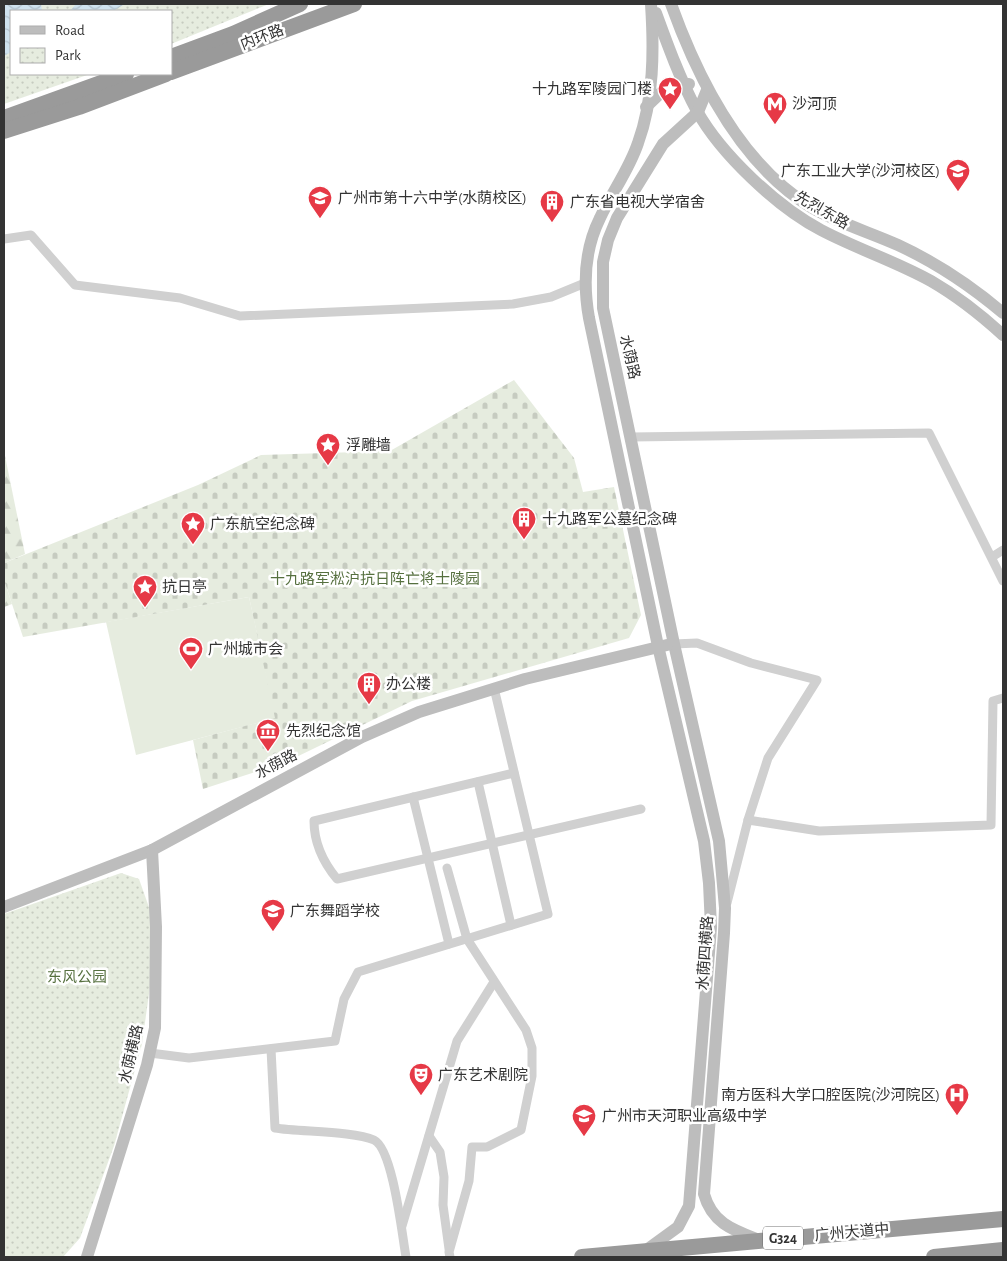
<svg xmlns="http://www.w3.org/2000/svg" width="1007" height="1261" viewBox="0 0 1007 1261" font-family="'Alegreya Sans','Noto Sans SC',sans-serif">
	<defs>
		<pattern id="forest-firs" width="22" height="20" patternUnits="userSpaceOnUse" patternTransform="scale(1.25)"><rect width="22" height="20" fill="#e6ecdf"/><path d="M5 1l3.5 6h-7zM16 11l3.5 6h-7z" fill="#c6cbc0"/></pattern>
		<pattern id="cemetery-stones" width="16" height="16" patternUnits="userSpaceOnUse" patternTransform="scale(1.25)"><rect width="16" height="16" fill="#e6ecdf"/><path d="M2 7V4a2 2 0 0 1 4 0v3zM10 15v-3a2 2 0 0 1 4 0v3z" fill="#c6cbc0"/></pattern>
		<pattern id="park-dots" width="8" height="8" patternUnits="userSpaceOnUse" patternTransform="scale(1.25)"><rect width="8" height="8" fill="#e6ecdf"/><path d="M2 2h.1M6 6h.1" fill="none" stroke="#c6cbc0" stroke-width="1.8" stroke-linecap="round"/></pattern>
		<pattern id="water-waves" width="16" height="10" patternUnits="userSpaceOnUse" patternTransform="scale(1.25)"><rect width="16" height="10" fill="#cfe2ee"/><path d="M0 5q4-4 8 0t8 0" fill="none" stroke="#b2c2cd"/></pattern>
	</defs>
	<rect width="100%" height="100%" fill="#fff"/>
	<!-- grass -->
	<polygon fill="#e6ecdf" points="249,597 276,718 136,755 106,622"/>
	<!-- forest -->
	<g fill="url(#forest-firs)">
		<polygon points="4,451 25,554 4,563"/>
		<polygon points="4,580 12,604 4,607"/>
	</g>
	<!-- cemetery -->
	<polygon fill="url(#cemetery-stones)" points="514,380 574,458 583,492 614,487 641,615 629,638 412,701 286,762 203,789 193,740 275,718 249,597 23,637 4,580 4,563 198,485 261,455 390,451"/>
	<!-- park -->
	<g fill="url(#park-dots)">
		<polygon points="4,4 269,4 171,44 171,11 11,11 11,74 90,74 4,104"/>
		<polygon points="121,873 139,879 151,913 152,972 142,1044 114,1146 80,1238 63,1257 4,1257 4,914"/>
	</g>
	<!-- water -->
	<g fill="url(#water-waves)">
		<polygon points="4,4 41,4 42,11 11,11 11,52 4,56"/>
		<polygon points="76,4 125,4 113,11 70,11"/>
	</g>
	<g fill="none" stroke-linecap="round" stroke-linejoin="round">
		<!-- street -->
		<g stroke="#d0d0d0" stroke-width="9">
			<polyline points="4,239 31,235 75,285 180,298 240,316 513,304 551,297 585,283"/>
			<polyline points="631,437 929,433 1003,581"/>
			<polyline points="992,557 1003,550"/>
			<polyline points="674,644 697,643 751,663 817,680 768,758 748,820 727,903"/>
			<path d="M514 773 314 821C314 843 323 862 337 879L641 809"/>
			<polyline points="478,782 511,925"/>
			<polyline points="413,797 449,944"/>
			<polyline points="748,820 819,831 991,825 993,701 1003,698"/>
			<polyline points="447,868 467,939 526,1030 532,1048 532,1076 521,1130 487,1147 472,1147 469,1181 449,1252 450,1257"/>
			<path d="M271 1049 275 1128C300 1132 354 1131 374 1140 393 1149 402 1235 406 1257"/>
			<polyline points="150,1053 189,1058 335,1041 344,999 358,972 548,914 494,688"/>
			<polyline points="429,1136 440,1152 444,1177 443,1205 449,1249"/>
			<polyline points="402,1226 457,1041 494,982"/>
		</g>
		<!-- secondary -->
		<g stroke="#bdbdbd" stroke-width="12">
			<path d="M671 4C698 79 740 164 811 207 838 223 869 232 898 245 937 263 971 286 1003 313"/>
			<path d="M656 13C668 46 680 79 697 111 721 154 777 207 821 230 857 249 895 261 931 281 957 296 981 315 1003 335"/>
			<path d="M707 90 698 112 663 144 617 218 608 240 603 262V308L674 644 719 841 725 908 724 933 704 1194C712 1223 733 1230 759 1240"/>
			<polyline points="646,107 669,85 689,84"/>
			<polyline points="4,907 152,850 362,737 419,712 525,679 667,645"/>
			<path d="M645 1251 678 1227 689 1206 711 927 709 883 704 841 658 646 589 318C583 284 584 250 600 218 612 192 629 170 638 143 654 99 654 50 651 4"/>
			<polyline points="87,1257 147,1065 155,1028 156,927 152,850"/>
		</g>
		<!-- highway -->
		<g stroke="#9a9a9a" stroke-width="16">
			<polyline points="171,57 233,34 300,4"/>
			<polyline points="171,72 354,4"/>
			<polyline points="4,118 126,74"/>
			<polyline points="4,131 79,107 166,74"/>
			<polyline points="582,1257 1003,1219"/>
			<polyline points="934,1257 1003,1250"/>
		</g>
	</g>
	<!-- icons -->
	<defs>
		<symbol id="sight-pin" viewBox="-11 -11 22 30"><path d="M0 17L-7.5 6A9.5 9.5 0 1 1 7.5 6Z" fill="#e63946" stroke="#fff"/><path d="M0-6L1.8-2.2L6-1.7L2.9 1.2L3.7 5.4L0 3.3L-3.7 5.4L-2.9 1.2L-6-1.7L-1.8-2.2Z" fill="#fff"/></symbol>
		<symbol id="metro-pin" viewBox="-11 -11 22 30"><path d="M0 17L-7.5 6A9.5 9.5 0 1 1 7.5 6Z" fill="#e63946" stroke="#fff"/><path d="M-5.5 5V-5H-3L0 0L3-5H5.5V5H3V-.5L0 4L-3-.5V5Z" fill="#fff"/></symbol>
		<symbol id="university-pin" viewBox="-11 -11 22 30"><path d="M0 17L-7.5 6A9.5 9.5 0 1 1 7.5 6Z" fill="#e63946" stroke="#fff"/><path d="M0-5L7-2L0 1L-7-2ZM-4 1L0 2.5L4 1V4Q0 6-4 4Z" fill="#fff"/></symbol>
		<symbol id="school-pin" viewBox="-11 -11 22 30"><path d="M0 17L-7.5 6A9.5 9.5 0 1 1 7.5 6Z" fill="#e63946" stroke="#fff"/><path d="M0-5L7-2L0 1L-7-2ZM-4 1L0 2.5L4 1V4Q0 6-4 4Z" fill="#fff"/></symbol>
		<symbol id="building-pin" viewBox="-11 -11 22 30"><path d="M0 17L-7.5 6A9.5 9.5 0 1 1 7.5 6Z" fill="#e63946" stroke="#fff"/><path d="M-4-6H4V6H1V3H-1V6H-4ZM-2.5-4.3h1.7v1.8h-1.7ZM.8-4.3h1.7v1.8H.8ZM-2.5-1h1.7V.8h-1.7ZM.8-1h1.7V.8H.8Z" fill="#fff"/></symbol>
		<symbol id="stadium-pin" viewBox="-11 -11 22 30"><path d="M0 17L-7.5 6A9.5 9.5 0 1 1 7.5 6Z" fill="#e63946" stroke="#fff"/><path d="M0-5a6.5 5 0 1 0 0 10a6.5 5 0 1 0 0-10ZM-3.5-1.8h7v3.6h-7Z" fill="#fff"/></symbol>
		<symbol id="museum-pin" viewBox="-11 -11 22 30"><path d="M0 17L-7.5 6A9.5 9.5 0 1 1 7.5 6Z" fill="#e63946" stroke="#fff"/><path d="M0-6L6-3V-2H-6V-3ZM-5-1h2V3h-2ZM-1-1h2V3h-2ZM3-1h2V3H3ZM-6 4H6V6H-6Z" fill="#fff"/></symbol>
		<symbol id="theatre-pin" viewBox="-11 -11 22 30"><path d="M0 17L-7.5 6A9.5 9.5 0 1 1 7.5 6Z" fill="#e63946" stroke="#fff"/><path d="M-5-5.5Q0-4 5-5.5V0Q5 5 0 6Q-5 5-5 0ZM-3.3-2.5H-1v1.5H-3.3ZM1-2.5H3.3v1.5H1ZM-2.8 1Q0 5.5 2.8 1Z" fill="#fff"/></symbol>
		<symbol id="hospital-pin" viewBox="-11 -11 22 30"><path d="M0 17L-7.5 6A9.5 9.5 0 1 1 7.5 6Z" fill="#e63946" stroke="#fff"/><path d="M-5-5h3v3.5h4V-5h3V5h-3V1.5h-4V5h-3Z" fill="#fff"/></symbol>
	</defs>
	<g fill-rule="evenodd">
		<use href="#sight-pin" x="656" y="75" width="28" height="38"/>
		<use href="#metro-pin" x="761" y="90" width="28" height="38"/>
		<use href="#university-pin" x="944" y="157" width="28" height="38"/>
		<use href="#school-pin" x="306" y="184" width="28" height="38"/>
		<use href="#building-pin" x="538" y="188" width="28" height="38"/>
		<use href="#sight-pin" x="314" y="431" width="28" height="38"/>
		<use href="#building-pin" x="510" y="505" width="28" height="38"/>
		<use href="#sight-pin" x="179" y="510" width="28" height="38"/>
		<use href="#sight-pin" x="131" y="573" width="28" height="38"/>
		<use href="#stadium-pin" x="177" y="635" width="28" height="38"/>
		<use href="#building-pin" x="355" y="670" width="28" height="38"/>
		<use href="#museum-pin" x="254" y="717" width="28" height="38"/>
		<use href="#school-pin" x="259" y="897" width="28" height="38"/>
		<use href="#theatre-pin" x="407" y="1061" width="28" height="38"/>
		<use href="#hospital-pin" x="943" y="1081" width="28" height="38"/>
		<use href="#school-pin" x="570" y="1102" width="28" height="38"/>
	</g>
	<g text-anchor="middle" stroke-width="5" stroke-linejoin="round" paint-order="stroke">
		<!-- shield labels -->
		<rect fill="#fff" stroke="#707070" stroke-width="1" x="763" y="1226.5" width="40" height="23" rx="4"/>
		<g font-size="14" font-weight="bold" fill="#333">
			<text x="783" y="1243">G324</text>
		</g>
		<!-- street labels -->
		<g font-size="15" fill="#333" stroke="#fff">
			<text transform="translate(262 37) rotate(-21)" y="5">内环路</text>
			<text transform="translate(822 210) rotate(30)" y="5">先烈东路</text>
			<text transform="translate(630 357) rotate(77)" y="5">水荫路</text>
			<text transform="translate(276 764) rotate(-28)" y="5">水荫路</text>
			<text transform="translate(705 953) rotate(-86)" y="5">水荫四横路</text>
			<text transform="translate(131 1054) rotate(-77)" y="5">水荫横路</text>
			<text transform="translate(852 1232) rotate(-5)" y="5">广州大道中</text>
		</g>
		<!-- poi labels -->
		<g font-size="15" fill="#333" stroke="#fff" text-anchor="start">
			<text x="652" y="94" text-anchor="end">十九路军陵园门楼</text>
			<text x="792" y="109">沙河顶</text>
			<text x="940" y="176" text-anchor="end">广东工业大学(沙河校区)</text>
			<text x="338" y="203">广州市第十六中学(水荫校区)</text>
			<text x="570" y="207">广东省电视大学宿舍</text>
			<text x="346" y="450">浮雕墙</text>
			<text x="542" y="524">十九路军公墓纪念碑</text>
			<text x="210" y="529">广东航空纪念碑</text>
			<text x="162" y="592">抗日亭</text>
			<text x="208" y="654">广州城市会</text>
			<text x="386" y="689">办公楼</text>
			<text x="286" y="736">先烈纪念馆</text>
			<text x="290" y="916">广东舞蹈学校</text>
			<text x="438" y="1080">广东艺术剧院</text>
			<text x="940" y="1100" text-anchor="end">南方医科大学口腔医院(沙河院区)</text>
			<text x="602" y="1121">广州市天河职业高级中学</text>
		</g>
		<!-- park labels -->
		<g font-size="15" fill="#56703f" stroke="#fff">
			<text x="375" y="584">十九路军淞沪抗日阵亡将士陵园</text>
			<text x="77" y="982">东风公园</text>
		</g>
	</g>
	<!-- border -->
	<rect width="1007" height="1261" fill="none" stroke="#333333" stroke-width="10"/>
	<!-- legend -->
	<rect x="10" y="10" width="162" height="65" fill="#ffffff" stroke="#adadad"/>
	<rect x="20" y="26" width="25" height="8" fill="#bdbdbd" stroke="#adadad"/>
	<text x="55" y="35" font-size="15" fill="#333333">Road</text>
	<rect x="20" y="48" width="25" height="15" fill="url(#park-dots)" stroke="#adadad"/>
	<text x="55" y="60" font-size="15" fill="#333333">Park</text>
</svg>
